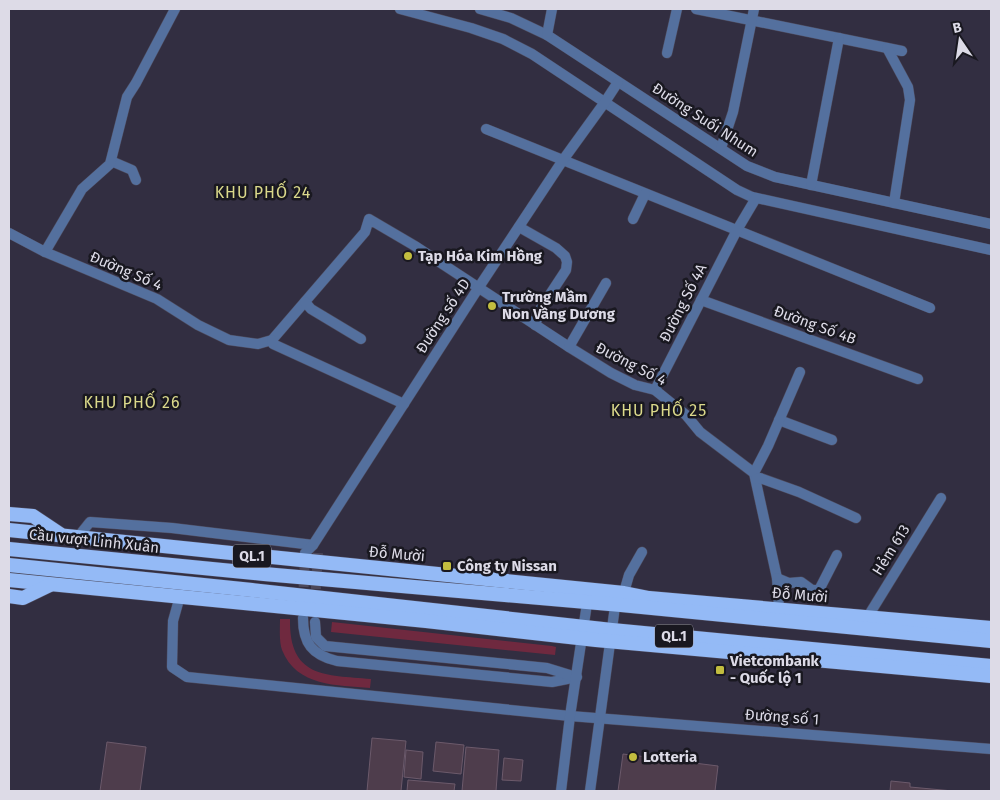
<svg xmlns="http://www.w3.org/2000/svg" width="1000" height="800" viewBox="0 0 1000 800" font-family="'Fira Sans',sans-serif">
	<rect width="100%" height="100%" fill="#322e41"/>
	<!-- green -->
	<g fill="#6f293f">
		<path d="M280 619H290C289 678 325 675 371 679L370 688C337 685 297 687 282 650 279 641 280 629 280 619Z"/>
		<polygon points="332,622 552,646 556,647 555,655 331,632"/>
	</g>
	<!-- building -->
	<g fill="#4e3d4c" stroke="#6c5a6b">
		<polygon points="372,738 406,741 401,791 367,791"/>
		<polygon points="107,742 146,747 140,791 100,791"/>
		<polygon points="436,742 464,745 461,774 433,771"/>
		<polygon points="466,747 499,750 496,791 462,791"/>
		<polygon points="406,750 423,752 421,779 404,777"/>
		<polygon points="623,754 718,766 715,791 618,791"/>
		<polygon points="504,758 523,760 521,781 502,780"/>
		<polygon points="408,780 455,784 454,791 407,791"/>
		<polygon points="891,781 910,783 910,787 953,791 890,791"/>
	</g>
	<g fill="none" stroke-linecap="round" stroke-linejoin="round">
		<!-- minor-tunnel -->
		<g stroke="#4c485a" stroke-width="10" stroke-dasharray="10 5" stroke-linecap="butt">
			<polyline points="303,602 305,554"/>
			<polyline points="315,604 318,553"/>
		</g>
		<defs>
			<g id="minor">
				<polyline points="400,9 471,28 503,39 532,54 737,190 752,197 991,250"/>
				<polyline points="480,9 511,18 547,35 747,166 775,177 991,224"/>
				<polyline points="696,9 902,51"/>
				<polyline points="547,35 552,9"/>
				<polyline points="887,48 908,87 910,100 894,203"/>
				<polyline points="667,53 677,9"/>
				<polyline points="486,129 930,308"/>
				<polyline points="721,148 733,112 754,9"/>
				<polyline points="111,161 132,170 136,180"/>
				<polyline points="811,185 839,38"/>
				<polyline points="633,219 645,194"/>
				<polyline points="519,227 556,248 565,256 567,262 566,270 541,308 535,325"/>
				<polyline points="9,233 45,252 157,299 198,325 229,340 258,344 272,340 365,232 369,219 415,246 569,347 611,373 635,385 655,390 686,415 700,432 754,473 777,578 779,609"/>
				<polyline points="45,252 82,189 110,164 127,97 136,83 175,9"/>
				<polyline points="701,300 918,379"/>
				<polyline points="305,302 311,309 361,339"/>
				<polyline points="272,340 273,344 404,404"/>
				<polyline points="569,347 606,283"/>
				<polyline points="655,390 737,230 756,198"/>
				<polyline points="779,420 832,440"/>
				<polyline points="754,473 768,446 800,372"/>
				<polyline points="756,479 760,478 799,492 856,518"/>
				<polyline points="78,537 90,522 172,528 313,545"/>
				<polyline points="305,553 313,545 479,287 563,160 605,102 618,82"/>
				<polyline points="777,578 789,583 801,582 812,590 819,590 837,555"/>
				<polyline points="180,596 173,621 172,667 187,677 570,716 991,749"/>
				<polyline points="622,599 629,575 642,552"/>
				<path d="M303 618C303 643 312 655 337 661L552 682 577 677"/>
				<polyline points="867,618 941,498"/>
				<polyline points="315,622 316,637 325,646 547,668 573,676"/>
				<polyline points="561,791 570,716 588,597"/>
				<polyline points="590,791 616,599"/>
			</g>
			<g id="trunk">
				<polyline points="9,514 33,516 60,534"/>
				<path d="M9 530C214 551 419 573 624 593L649 598 991 628"/>
				<polyline points="9,549 264,574 621,605 991,641"/>
				<polyline points="9,565 252,590 612,630 991,666"/>
				<polyline points="9,580 426,621 596,640 991,676"/>
				<polyline points="9,596 23,598 50,585"/>
			</g>
		</defs>
		<!-- minor casing -->
		<use href="#minor" stroke="#4d4a5c" stroke-width="11"/>
		<!-- trunk casing -->
		<use href="#trunk" stroke="#4d4a5c" stroke-width="15"/>
		<!-- minor -->
		<use href="#minor" stroke="#54709e" stroke-width="10"/>
		<!-- trunk -->
		<use href="#trunk" stroke="#94baf6" stroke-width="14"/>
	</g>
	<!-- markers -->
	<g fill="#c2bd3f" stroke="#191820" stroke-width="2">
		<circle cx="408" cy="256" r="5"/>
		<circle cx="492" cy="306" r="5"/>
		<rect x="442" y="561" width="10" height="10" rx="2.5"/>
		<rect x="715" y="665" width="10" height="10" rx="2.5"/>
		<circle cx="633" cy="757" r="5"/>
	</g>
	<g text-anchor="middle" stroke-width="5" stroke-linejoin="round" paint-order="stroke">
		<!-- shield labels -->
		<g fill="#191820" stroke="#a2a0ab" stroke-width="1">
			<rect x="233" y="544.5" width="38" height="23" rx="4"/>
			<rect x="655" y="624.5" width="38" height="23" rx="4"/>
		</g>
		<g font-size="14" font-weight="bold" fill="#dddbe7">
			<text x="252" y="561">QL.1</text>
			<text x="674" y="641">QL.1</text>
		</g>
		<!-- street labels -->
		<g font-size="15" fill="#dddbe7" stroke="#191820">
			<text transform="translate(705 120) rotate(33)" y="5">Đường Suối Nhum</text>
			<text transform="translate(126 271) rotate(23)" y="5">Đường Số 4</text>
			<text transform="translate(683 303) rotate(-63)" y="5">Đường Số 4A</text>
			<text transform="translate(443 316) rotate(-57)" y="5">Đường số 4D</text>
			<text transform="translate(815 325) rotate(20)" y="5">Đường Số 4B</text>
			<text transform="translate(631 364) rotate(27)" y="5">Đường Số 4</text>
			<text transform="translate(94 541) rotate(6)" y="5">Cầu vượt Linh Xuân</text>
			<text transform="translate(891 550) rotate(-58)" y="5">Hẻm 613</text>
			<text transform="translate(397 554) rotate(5)" y="5">Đỗ Mười</text>
			<text transform="translate(800 595) rotate(5)" y="5">Đỗ Mười</text>
			<text transform="translate(782 717) rotate(4)" y="5">Đường số 1</text>
		</g>
		<!-- poi labels -->
		<g font-size="15" font-weight="bold" fill="#dddbe7" stroke="#191820" text-anchor="start">
			<text x="418" y="261">Tạp Hóa Kim Hồng</text>
			<text x="502" y="302">Trường Mầm<tspan x="502" dy="17">Non Vầng Dương</tspan></text>
			<text x="457" y="571">Công ty Nissan</text>
			<text x="730" y="666">Vietcombank<tspan x="730" dy="17">- Quốc lộ 1</tspan></text>
			<text x="643" y="762">Lotteria</text>
		</g>
		<!-- neighbourhood labels -->
		<g font-size="16" letter-spacing="1" fill="#dbd98b" stroke="#191820">
			<text x="263" y="198">KHU PHỐ 24</text>
			<text x="132" y="408">KHU PHỐ 26</text>
			<text x="659" y="416">KHU PHỐ 25</text>
		</g>
	</g>
	<!-- border -->
	<rect width="1000" height="800" fill="none" stroke="#dddbe7" stroke-width="20"/>
	<!-- north arrow -->
	<g transform="translate(960 40) rotate(347)" stroke="#191820" stroke-width="4" paint-order="stroke">
	<path d="M0-4L9 19L0 12L-9 19Z" fill="#dddbe7"/>
	<text y="-8" font-size="14" font-weight="bold" text-anchor="middle" fill="#dddbe7">B</text>
	</g>
</svg>
